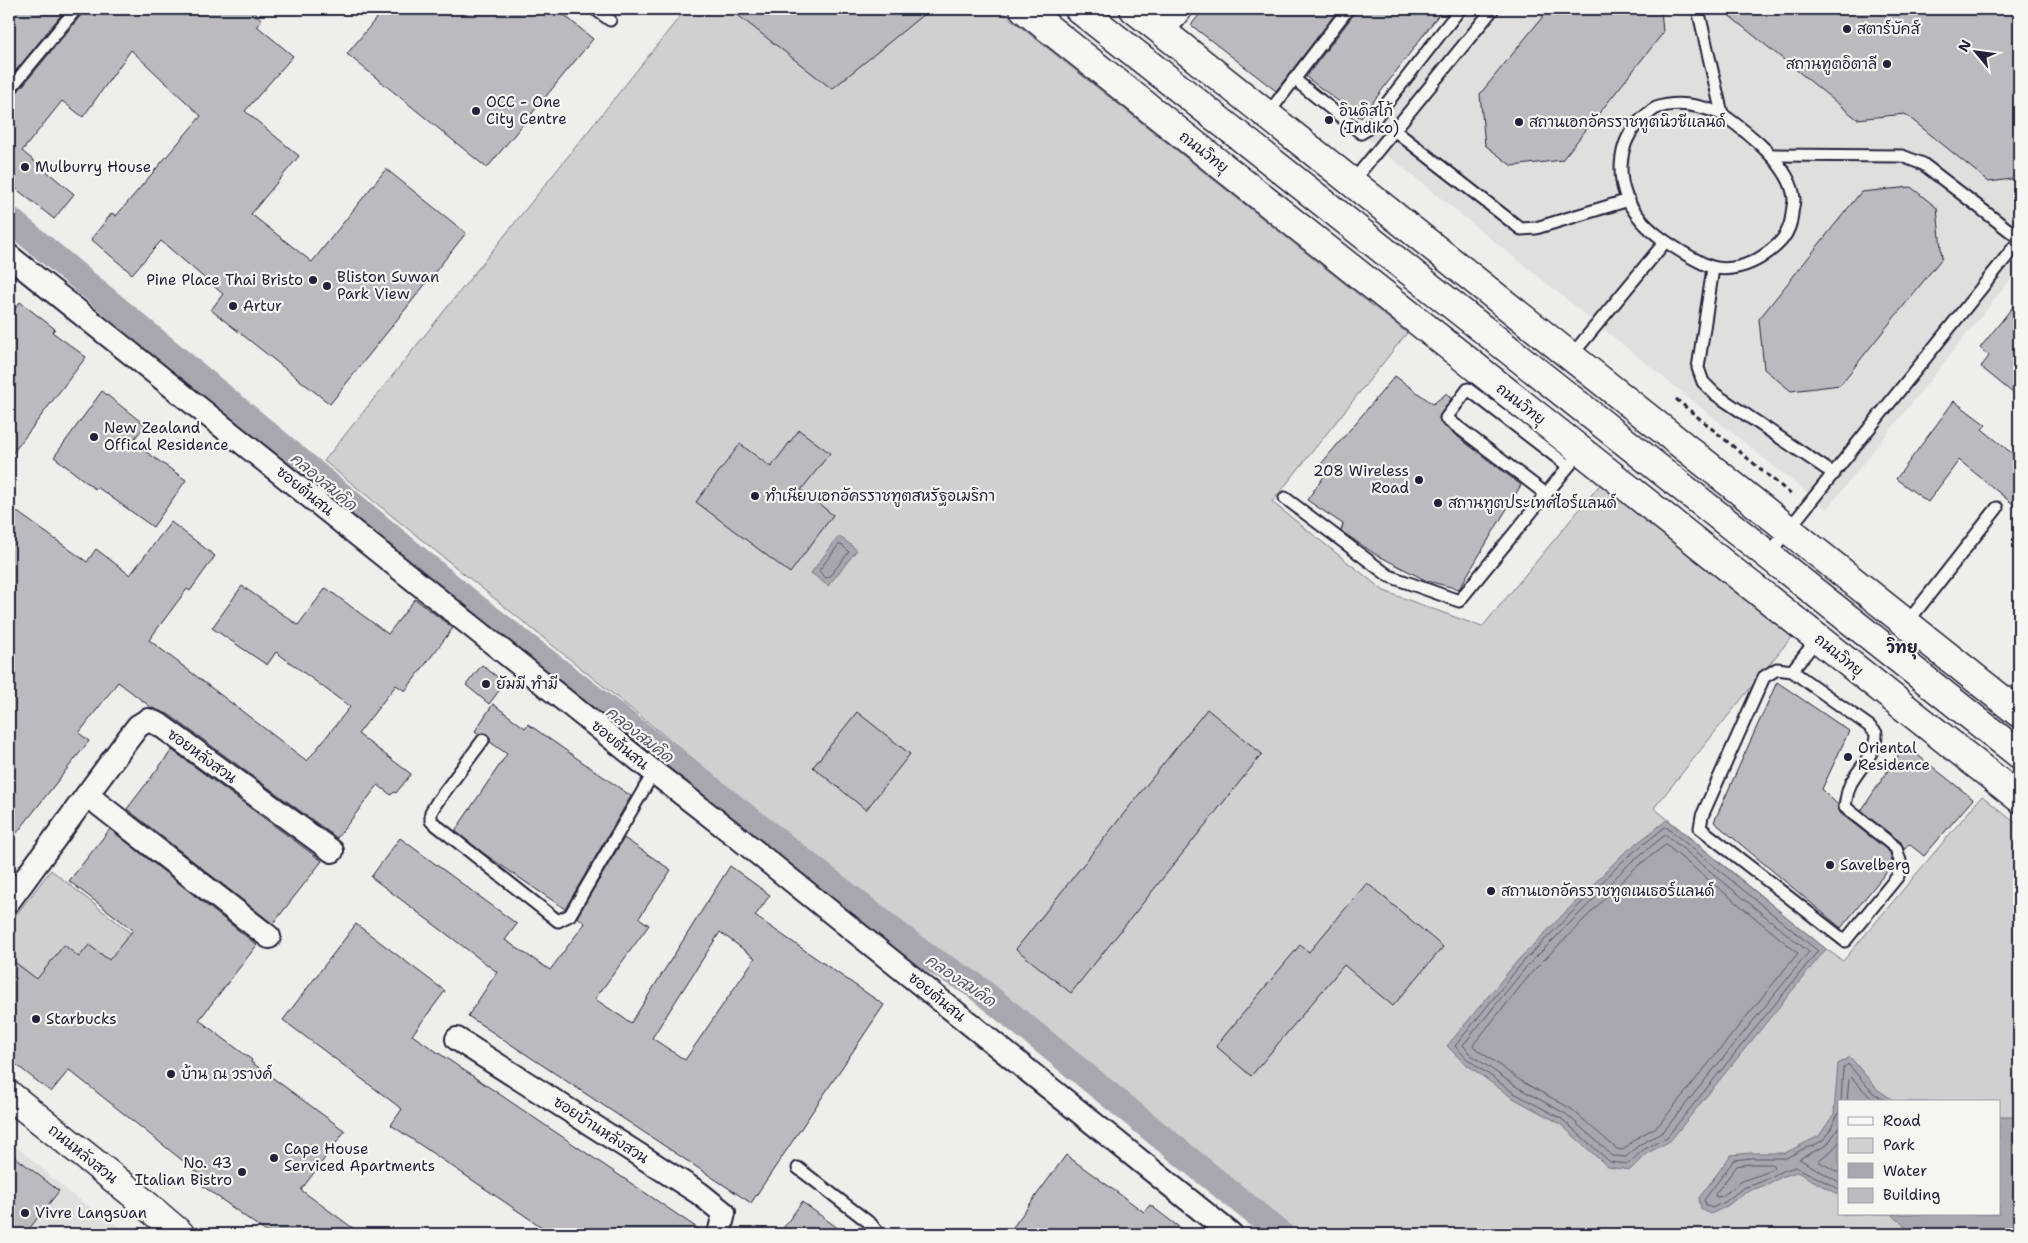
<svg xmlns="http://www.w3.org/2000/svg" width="2028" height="1243" viewBox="0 0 2028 1243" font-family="'Shantell Sans','Playpen Sans Thai',sans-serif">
	<rect width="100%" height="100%" fill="#eeeeeb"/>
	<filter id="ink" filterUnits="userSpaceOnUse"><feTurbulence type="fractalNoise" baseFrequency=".02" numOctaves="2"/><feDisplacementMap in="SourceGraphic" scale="10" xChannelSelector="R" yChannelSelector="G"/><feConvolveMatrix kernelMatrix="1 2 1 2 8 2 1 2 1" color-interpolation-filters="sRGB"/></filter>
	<g filter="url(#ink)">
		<!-- built -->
		<g fill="#dfdfde">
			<polygon points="1472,9 2019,9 2019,269 1827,509 1367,139"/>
			<polygon points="9,1140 71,1194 130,1234 9,1234"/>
		</g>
		<!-- green -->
		<g fill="#d0d0d1" stroke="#797986" fill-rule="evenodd">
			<path d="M686 9H998L1407 333 1272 502 1384 591 1482 627 1603 481 1793 635 1654 808 1826 949 1843 961 1982 796 2019 826V1234H1297L924 945 324 461ZM1839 1102H1999V1214H1839Z"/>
			<polygon points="51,870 133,935 99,974 35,993 9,972 9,924"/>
		</g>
		<!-- water -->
		<g fill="#a7a7af" stroke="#727281">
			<polygon points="839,536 857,550 828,586 811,573"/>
			<polygon points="1667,820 1826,949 1670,1141 1646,1154 1630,1170 1608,1167 1559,1123 1511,1097 1463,1062 1447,1046 1519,959 1623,854"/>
			<polygon points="1850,1057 1877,1089 1896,1102 1839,1102 1839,1195 1797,1172 1784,1176 1763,1186 1745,1192 1727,1206 1711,1214 1701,1209 1699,1198 1731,1155 1750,1153 1785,1153 1819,1136 1834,1114 1838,1064"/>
			<polygon points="1999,1117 2019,1117 2019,1234 1912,1234 1892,1214 1999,1214"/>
		</g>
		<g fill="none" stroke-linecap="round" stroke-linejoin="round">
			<!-- shore -->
			<g stroke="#575769" stroke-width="1">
				<polygon points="839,545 842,545 849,552 829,577 826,578 819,571"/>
				<polygon points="1666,827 1818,951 1667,1137 1643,1150 1628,1164 1610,1162 1562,1119 1514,1093 1466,1058 1455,1046 1523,962 1626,858"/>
				<polygon points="1666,835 1809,952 1663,1132 1639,1145 1626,1157 1613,1156 1566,1114 1517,1087 1470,1054 1463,1045 1527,966 1630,863"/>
				<polygon points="1666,845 1798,953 1658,1126 1635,1139 1623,1150 1617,1149 1570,1108 1521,1081 1475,1048 1473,1045 1533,971 1635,868"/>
				<polyline points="1841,1102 1843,1068 1848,1064 1873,1093 1887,1102"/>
				<polyline points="1847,1102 1849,1079 1851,1077 1875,1102"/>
				<polyline points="1839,1112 1829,1132 1823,1140 1813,1146 1805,1148 1786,1158 1751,1158 1734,1160 1704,1200 1706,1205 1712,1208 1725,1202 1743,1188 1761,1182 1782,1171 1796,1167 1839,1189"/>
				<polyline points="1839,1127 1827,1145 1799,1159 1839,1182"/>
				<polyline points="1839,1142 1832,1150 1818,1161 1839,1173"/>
				<path d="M1751 1164H1772L1774 1167C1765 1176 1750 1176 1739 1183 1731 1188 1724 1198 1716 1197L1715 1194 1737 1166Z"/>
			</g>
			<!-- canal -->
			<polyline stroke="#a7a7af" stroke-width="26" points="9,219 472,604 926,956 974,985 1281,1234"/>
		</g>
		<!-- building -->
		<g fill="#bbbbbf" stroke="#22223b" fill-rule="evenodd">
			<polygon points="9,9 66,9 9,79"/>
			<polygon points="83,9 250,9 262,20 257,26 293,56 245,111 299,156 251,214 312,262 386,169 466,233 330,404 211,310 223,294 161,241 132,274 91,239 112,213 116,216 201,116 131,50 83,117 62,101 22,151 74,194 54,219 9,183 9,97 15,95 82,14"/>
			<polygon points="384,9 557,9 593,39 487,168 347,54"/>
			<polygon points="730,9 930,9 832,89"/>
			<polygon points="1204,9 1339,9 1276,91 1191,25"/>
			<polygon points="1355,9 1443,9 1361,118 1306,77 1354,14"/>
			<polygon points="1549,9 1661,9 1663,33 1562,160 1512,166 1485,145 1480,94"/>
			<polygon points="1721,9 2019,9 2019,178 1989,182 1905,114 1857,119"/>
			<polygon points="1911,187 1937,208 1942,258 1840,385 1791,391 1764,369 1759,319 1861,192"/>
			<polygon points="2019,299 2019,398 1981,367 1989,356 1980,348"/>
			<polygon points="20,302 55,329 52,332 86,357 9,458 9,317"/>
			<polygon points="1395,376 1433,404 1447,393 1451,399 1439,417 1441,424 1521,485 1459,589 1427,581 1375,554 1341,531 1343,524 1307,500 1325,475 1321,464"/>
			<polygon points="102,391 145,425 132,442 186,480 153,527 97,487 95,489 54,457"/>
			<polygon points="1954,401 1986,425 1982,429 2019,459 2019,509 1959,460 1928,502 1896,479"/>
			<polygon points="799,430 830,453 801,490 833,515 790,573 696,502 740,444 771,467"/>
			<polygon points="9,506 87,562 96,549 130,575 171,522 215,556 190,591 187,589 149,640 307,761 350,707 276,652 267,665 212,628 242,586 298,625 326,588 388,634 415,599 453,628 405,691 396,685 358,734 411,774 396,793 394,792 391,795 378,785 337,838 168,714 152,708 118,682 79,733 89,741 9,843"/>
			<polygon points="482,665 505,683 489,704 466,685"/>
			<polygon points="1777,682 1849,731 1822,789 1838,805 1840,813 1890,852 1892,862 1892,865 1841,928 1714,822"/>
			<polygon points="493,704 525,728 528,724 631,796 565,909 486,855 455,831 507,754 490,742 490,737 487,734 479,734 475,731"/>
			<polygon points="1207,709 1262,754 1071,993 1016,949"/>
			<polygon points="857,712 910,754 866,810 813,767"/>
			<polygon points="1905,745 1973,799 1924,856 1909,844 1904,850 1901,842 1861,811"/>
			<polygon points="172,750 322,861 273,924 127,809"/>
			<polygon points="110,829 257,945 199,1020 252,1060 251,1062 345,1131 301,1190 361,1234 269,1234 203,1186 207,1180 69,1070 51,1092 9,1059 9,958 37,979 64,945 79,957 89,945 109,960 133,930 69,881"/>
			<path d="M400 838 517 924 505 940 550 970 585 923 577 917 624 838 671 870 639 918 649 925 595 999 631 1023 730 866 770 895 755 916 884 1005 751 1203 468 1016 497 972 371 877ZM720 932 755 958 685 1060 652 1038Z"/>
			<polygon points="1367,883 1443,947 1393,1006 1344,965 1251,1076 1216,1046 1300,945 1309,952"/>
			<polygon points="356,924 445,991 412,1035 706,1234 552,1234 391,1125 402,1109 283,1020"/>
			<polygon points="9,1152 59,1191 25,1234 9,1234"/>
			<polygon points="1066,1155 1144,1212 1150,1205 1188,1234 1008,1234"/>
			<polygon points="802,1202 846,1234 779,1234"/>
		</g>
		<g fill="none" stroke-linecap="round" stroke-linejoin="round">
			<defs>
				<g id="lane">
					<polyline points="595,9 610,20"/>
					<path d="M1698 9 1722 114C1747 132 1792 166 1794 199 1794 204 1792 210 1792 214 1790 235 1779 245 1763 256 1750 265 1729 272 1712 267 1702 264 1691 257 1682 252 1666 242 1649 231 1638 216 1614 187 1615 142 1644 117 1648 114 1652 110 1656 108 1678 100 1701 106 1722 114"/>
					<polyline points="1294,79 1361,133 1366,130 1460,9"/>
					<polyline points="9,90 76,9"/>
					<polyline points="1267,115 1348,9"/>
					<polyline points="1394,130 1521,229 1536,228 1629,200"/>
					<polyline points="1771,155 1902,156 1923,164 2019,238"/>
					<polyline points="1352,182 1493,9"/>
					<polyline points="1713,268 1698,368 1703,382 1715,394 1834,474"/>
					<polyline points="1571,356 1665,242"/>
					<polyline points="1546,494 1446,418 1468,389 1568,466"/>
					<polyline points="1285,498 1389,576 1459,601 1581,451"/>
					<polyline points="1768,555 2019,241"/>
					<polyline points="1906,624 1997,508"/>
					<path d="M1792 671 1869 726 1876 733C1877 752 1860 767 1851 783 1847 791 1846 799 1845 807L1896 848 1900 861 1898 876 1845 941 1700 828 1702 816 1764 677 1777 669 1792 671 1818 638"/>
					<polyline points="483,740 437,802 431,812 431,821 558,921 570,915 654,772"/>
					<polyline points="798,1168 871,1224 879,1234"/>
				</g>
				<g id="street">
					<polyline points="1163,32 1181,9"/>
					<polyline points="9,256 654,772 740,839 1231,1234"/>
					<polyline points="87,795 269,937"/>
					<polyline points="9,901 128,739 138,726 148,720 160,725 332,851"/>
					<polyline points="457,1039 699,1193 724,1213 719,1234"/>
				</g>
				<g id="secondary">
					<polyline points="1024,9 2019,798"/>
					<polyline points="1079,9 2019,754"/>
					<polyline points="1134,9 2019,713"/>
					<polyline points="9,1095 131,1192 180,1234"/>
				</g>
			</defs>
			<!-- lane casing -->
			<use href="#lane" stroke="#22223b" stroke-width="15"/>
			<!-- street casing -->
			<use href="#street" stroke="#22223b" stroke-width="26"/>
			<!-- secondary casing -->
			<use href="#secondary" stroke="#22223b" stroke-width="31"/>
			<!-- path -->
			<polyline stroke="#22223b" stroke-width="3" stroke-dasharray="5 4" stroke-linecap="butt" points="1676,399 1793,496"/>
			<!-- lane -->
			<use href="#lane" stroke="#f6f6f2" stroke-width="11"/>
			<!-- street -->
			<use href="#street" stroke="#f6f6f2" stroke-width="22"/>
			<!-- secondary -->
			<use href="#secondary" stroke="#f6f6f2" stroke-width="28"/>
		</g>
	</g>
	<!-- markers -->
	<g fill="#22223b" stroke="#f6f6f2" stroke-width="2">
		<circle cx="1847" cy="29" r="5"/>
		<circle cx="1887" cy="64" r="5"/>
		<circle cx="476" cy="111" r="5"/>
		<circle cx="1329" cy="120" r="5"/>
		<circle cx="1519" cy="122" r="5"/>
		<circle cx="25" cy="167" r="5"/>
		<circle cx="313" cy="280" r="5"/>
		<circle cx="327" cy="286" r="5"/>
		<circle cx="233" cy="306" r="5"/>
		<circle cx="94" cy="437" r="5"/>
		<circle cx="1419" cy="480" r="5"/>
		<circle cx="755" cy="496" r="5"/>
		<circle cx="1438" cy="503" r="5"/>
		<circle cx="486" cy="684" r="5"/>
		<circle cx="1848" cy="757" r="5"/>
		<circle cx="1830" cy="865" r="5"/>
		<circle cx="1491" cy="891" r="5"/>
		<circle cx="36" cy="1019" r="5"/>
		<circle cx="171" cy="1074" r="5"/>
		<circle cx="274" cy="1158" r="5"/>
		<circle cx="242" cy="1172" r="5"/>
		<circle cx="25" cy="1213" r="5"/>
	</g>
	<g text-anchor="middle" stroke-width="4.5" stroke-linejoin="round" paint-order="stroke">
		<!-- poi labels -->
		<g font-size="15" fill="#22223b" stroke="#f6f6f2" text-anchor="start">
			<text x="1857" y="34">สตาร์บัคส์</text>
			<text x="1877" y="69" text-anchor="end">สถานทูตอิตาลี</text>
			<text x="486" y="107">OCC - One<tspan x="486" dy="17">City Centre</tspan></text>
			<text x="1339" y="116">อินดิสโก้<tspan x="1339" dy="17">(Indiko)</tspan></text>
			<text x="1529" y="127">สถานเอกอัครราชทูตนิวซีแลนด์</text>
			<text x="35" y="172">Mulburry House</text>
			<text x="337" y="282">Bliston Suwan<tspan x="337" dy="17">Park View</tspan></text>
			<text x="303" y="285" text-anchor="end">Pine Place Thai Bristo</text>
			<text x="243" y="311">Artur</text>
			<text x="104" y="433">New Zealand<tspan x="104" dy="17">Offical Residence</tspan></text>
			<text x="1409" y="476" text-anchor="end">208 Wireless<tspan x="1409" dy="17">Road</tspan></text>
			<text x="765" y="501">ทำเนียบเอกอัครราชทูตสหรัฐอเมริกา</text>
			<text x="1448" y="508">สถานทูตประเทศไอร์แลนด์</text>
			<text x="496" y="689">ยัมมี ทำมี</text>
			<text x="1858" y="753">Oriental<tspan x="1858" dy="17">Residence</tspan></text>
			<text x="1840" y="870">Savelberg</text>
			<text x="1501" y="896">สถานเอกอัครราชทูตเนเธอร์แลนด์</text>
			<text x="46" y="1024">Starbucks</text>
			<text x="181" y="1079">บ้าน ณ วรางค์</text>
			<text x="284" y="1154">Cape House<tspan x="284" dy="17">Serviced Apartments</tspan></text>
			<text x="232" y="1168" text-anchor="end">No. 43<tspan x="232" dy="17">Italian Bistro</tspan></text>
			<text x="35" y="1218">Vivre Langsuan</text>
		</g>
		<!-- street labels -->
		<g font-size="15" fill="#22223b" stroke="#f6f6f2">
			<text transform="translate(1204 152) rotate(38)" y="5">ถนนวิทยุ</text>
			<text transform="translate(1521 404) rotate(38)" y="5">ถนนวิทยุ</text>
			<text transform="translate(305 491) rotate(39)" y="5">ซอยต้นสน</text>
			<text transform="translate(1839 655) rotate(39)" y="5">ถนนวิทยุ</text>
			<text transform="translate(620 745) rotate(39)" y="5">ซอยต้นสน</text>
			<text transform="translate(202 756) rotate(36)" y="5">ซอยหลังสวน</text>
			<text transform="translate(937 997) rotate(39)" y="5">ซอยต้นสน</text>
			<text transform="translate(601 1130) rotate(33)" y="5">ซอยบ้านหลังสวน</text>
			<text transform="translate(83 1154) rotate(39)" y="5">ถนนหลังสวน</text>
		</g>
		<!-- water labels -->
		<g font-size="16" font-style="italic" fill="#575769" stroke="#f6f6f2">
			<text transform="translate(324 481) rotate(40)" y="6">คลองสมคิด</text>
			<text transform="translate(640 734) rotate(38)" y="6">คลองสมคิด</text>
			<text transform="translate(961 980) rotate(34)" y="6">คลองสมคิด</text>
		</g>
		<!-- neighbourhood labels -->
		<g font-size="16" font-weight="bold" fill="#22223b" stroke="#f6f6f2">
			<text x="1902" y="653">วิทยุ</text>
		</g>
	</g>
	<!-- margin -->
	<rect width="2028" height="1243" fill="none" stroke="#f6f6f2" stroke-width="30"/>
	<rect x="15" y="15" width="1998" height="1213" fill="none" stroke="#22223b" stroke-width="2" filter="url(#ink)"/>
	<!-- legend -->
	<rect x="1838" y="1100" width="162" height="115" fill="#f6f6f2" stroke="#a1a1a9"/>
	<rect x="1848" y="1117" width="25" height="8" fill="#f6f6f2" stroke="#a1a1a9"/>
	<text x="1883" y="1126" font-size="15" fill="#22223b">Road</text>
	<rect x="1848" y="1138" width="25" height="15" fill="#d0d0d1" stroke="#a1a1a9"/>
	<text x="1883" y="1150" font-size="15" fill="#22223b">Park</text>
	<rect x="1848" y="1163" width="25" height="15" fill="#a7a7af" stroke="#a1a1a9"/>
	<text x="1883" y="1176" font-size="15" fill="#22223b">Water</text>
	<rect x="1848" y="1188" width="25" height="15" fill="#bbbbbf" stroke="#a1a1a9"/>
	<text x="1883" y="1200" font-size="15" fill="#22223b">Building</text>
	<!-- north arrow -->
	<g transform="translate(1976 52) rotate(299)" stroke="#f6f6f2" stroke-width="4" paint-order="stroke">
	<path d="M0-4L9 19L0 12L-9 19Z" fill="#22223b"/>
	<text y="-8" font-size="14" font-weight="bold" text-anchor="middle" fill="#22223b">N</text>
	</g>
</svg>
